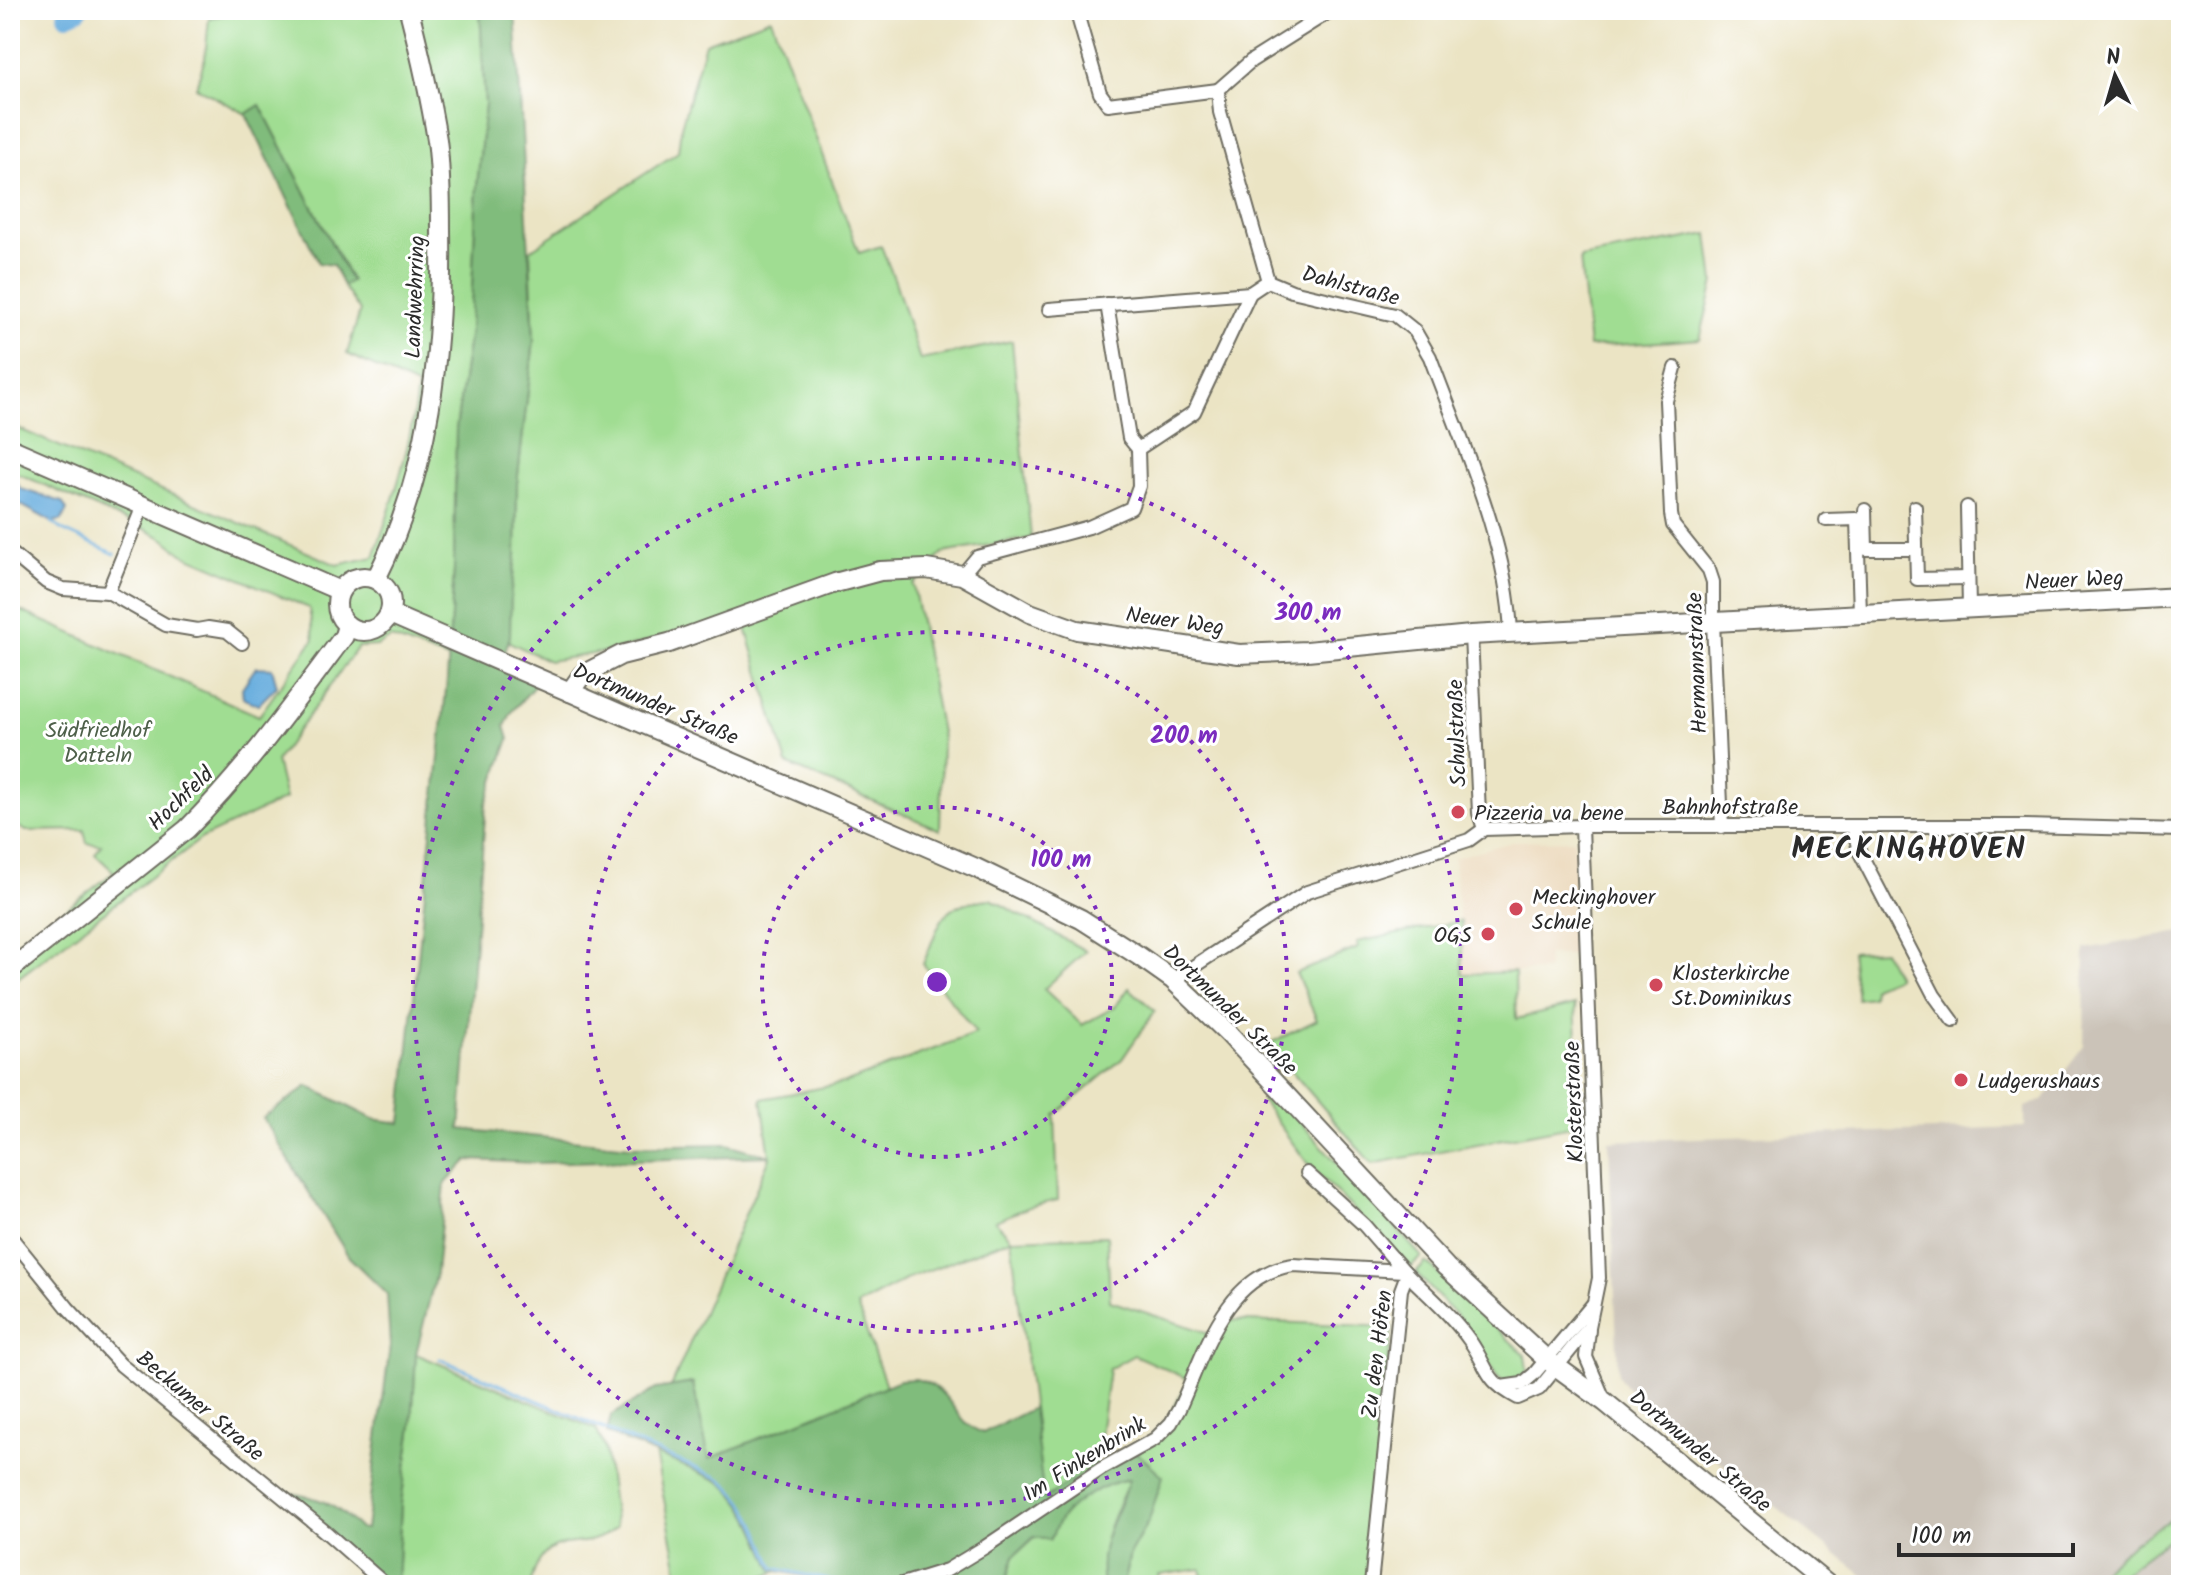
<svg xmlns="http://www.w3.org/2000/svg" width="2191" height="1595" viewBox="0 0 2191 1595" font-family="Kalam,sans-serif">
	<rect width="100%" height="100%" fill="#fff"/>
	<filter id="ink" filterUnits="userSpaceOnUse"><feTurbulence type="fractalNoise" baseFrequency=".0125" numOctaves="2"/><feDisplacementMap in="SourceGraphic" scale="16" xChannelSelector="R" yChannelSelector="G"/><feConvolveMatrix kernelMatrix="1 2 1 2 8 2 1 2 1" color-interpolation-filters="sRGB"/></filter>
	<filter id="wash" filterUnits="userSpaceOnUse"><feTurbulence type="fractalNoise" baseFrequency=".006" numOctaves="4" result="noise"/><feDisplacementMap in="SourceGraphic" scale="32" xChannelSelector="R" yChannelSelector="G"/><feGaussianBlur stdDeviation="1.8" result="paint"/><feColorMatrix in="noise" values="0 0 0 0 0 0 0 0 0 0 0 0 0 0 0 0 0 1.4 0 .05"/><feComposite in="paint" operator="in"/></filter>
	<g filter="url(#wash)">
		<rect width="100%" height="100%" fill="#ebe4c4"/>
		<!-- built -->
		<polygon fill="#ebd8ba" points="1574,840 1576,887 1571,897 1574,955 1548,955 1547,971 1463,974 1454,858 1516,841"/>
		<!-- industrial -->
		<g fill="#cbc3b8">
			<polygon points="2181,932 2181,1513 2133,1543 2085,1585 1875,1585 1627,1388 1618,1375 1609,1141 2025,1127 2025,1107 2043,1100 2084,1046 2085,949"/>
			<polygon points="2181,1529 2181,1585 2108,1585 2130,1566"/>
		</g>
		<!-- green -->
		<g fill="#a0dd92" stroke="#66845e" stroke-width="2">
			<path d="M239 10H480L485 104 477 186 470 330 456 429 454 570 448 659 391 638 377 646 358 647 276 761 285 799 202 838 10 984V953L114 872 95 854 101 845 87 843 84 830 26 831 10 822V606L259 716 314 639 309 608 182 554 164 539 147 530 10 470V425L337 565 374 557C393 501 412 445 417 386L347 354 360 311 343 286 351 280 260 105 246 114 196 87 205 58 209 18 231 14Z"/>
			<polygon points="771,18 859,253 881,246 895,281 920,360 1012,341 1031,538 943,553 913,584 942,738 940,830 787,764 743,618 611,651 549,661 509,642 511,590 516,557 517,484 534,340 530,250 678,152 681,127 705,43"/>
			<polygon points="1708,234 1714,282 1700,339 1589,347 1580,258"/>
			<path d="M991 899 1086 951 1044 989 1082 1025 1115 1007 1129 988 1155 1011 1122 1059 1055 1115 1058 1200 1029 1207 995 1221 1012 1239 1107 1236 1110 1301 1209 1333 1188 1379 1134 1355 1109 1369 1096 1465 1044 1499 1011 1239 911 1277 857 1306 886 1386 709 1460 693 1383 671 1387 770 1157 762 1099 845 1083 976 1033 923 964C942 921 938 903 991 899Z"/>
			<polygon points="1461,921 1463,974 1515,972 1516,1019 1575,1005 1582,1124 1372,1164 1268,1044 1317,1020 1296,973 1358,948 1357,942"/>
			<polygon points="1883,950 1897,977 1873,987 1872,997 1857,999 1851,952"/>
			<polygon points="1274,1093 1422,1257 1411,1267 1308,1164 1262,1101"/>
			<polygon points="1426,1262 1525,1355 1527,1370 1521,1378 1505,1381 1498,1378 1467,1327 1416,1273"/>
			<polygon points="1221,1320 1392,1327 1366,1585 1205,1585 1201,1569 1159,1575 1161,1585 1123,1585 1130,1553 1149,1520 1136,1452 1156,1441"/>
			<path d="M416 1354 596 1429 605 1448 616 1527C582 1559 546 1521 530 1585H397L401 1504 412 1425Z"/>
			<path d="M655 1454C679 1464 708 1472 729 1488 747 1502 763 1547 773 1569L778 1571 749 1582 750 1585H681Z"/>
			<path d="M1130 1479C1114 1514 1097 1545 1103 1585H1005L1014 1556 1035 1537 1050 1540C1054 1532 1057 1523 1062 1516 1078 1497 1107 1483 1130 1479Z"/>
			<polygon points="2181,1513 2181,1529 2108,1585 2085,1585 2133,1543"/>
		</g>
		<!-- forest -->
		<g fill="#80bc7c" stroke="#567454" stroke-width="2">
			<path d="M480 10H515L534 340 517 484 516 557 511 590 510 636 502 662 540 679 511 713 505 726 509 739 486 804 460 1129 630 1146 727 1144 770 1156 536 1163 468 1160 445 1184 436 1273 416 1354 412 1425 401 1504 397 1585H387L274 1490C314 1497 330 1498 360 1529H366L390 1346 387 1294 349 1257 263 1118 308 1086 373 1119 401 1123 447 680 454 570 456 429 470 330 477 186 485 104Z"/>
			<polygon points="260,105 351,281 343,286 333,265 319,263 246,114"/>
			<path d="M916 1379C955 1389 951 1421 983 1433L1033 1408 1044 1499 1096 1465 1136 1452 1163 1476 1149 1520 1130 1553 1123 1585H1103C1096 1537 1117 1520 1129 1479 1106 1483 1078 1498 1062 1517 1057 1523 1054 1533 1050 1540L1034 1537 1014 1556 1005 1585H814L809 1577 773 1570C760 1539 747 1500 719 1481L607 1433 611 1416 656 1389 693 1383 709 1459 900 1380Z"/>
		</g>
		<!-- water -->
		<g fill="#68adde" stroke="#4a6c84" stroke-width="2">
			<polygon points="10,474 21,489 62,502 67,510 62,520 52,522 10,499"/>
			<polygon points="256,667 272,668 277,686 258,705 243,698 242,688"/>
		</g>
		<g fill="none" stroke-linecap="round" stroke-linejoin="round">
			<!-- stream -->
			<g stroke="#68adde" stroke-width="3">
				<polyline points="52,522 62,530 115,554"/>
				<path d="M440 1359 719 1478C749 1498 761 1536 774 1568L851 1585"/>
				<polyline points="927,1585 939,1582 943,1585"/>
			</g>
			<!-- river -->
			<polyline stroke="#68adde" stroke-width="20" points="67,15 78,10"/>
		</g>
	</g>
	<g filter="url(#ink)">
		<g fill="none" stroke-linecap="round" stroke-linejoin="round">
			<defs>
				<g id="street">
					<polyline points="1076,10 1100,93 1108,104 1218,90"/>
					<path d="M1218 90 1220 112 1268 281 1292 291 1395 315 1415 331 1430 357C1462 444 1507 540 1511 633"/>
					<polyline points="1218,90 1251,61 1332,10"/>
					<polyline points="1107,304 1129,438 1138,449 1194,412 1250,293"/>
					<polyline points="1049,309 1250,293 1268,281"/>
					<polyline points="1675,368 1666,401 1671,514 1673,525 1709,570 1713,582 1713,622 1722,827"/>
					<polyline points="1915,507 1917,579 1968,578"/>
					<polyline points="1967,507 1969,608"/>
					<polyline points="1865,510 1866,549 1916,549"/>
					<polyline points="1826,520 1857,519 1860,614"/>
					<polyline points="10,552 46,582 63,589 108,592 166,625 197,630 208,628 227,631 242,643"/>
					<polyline points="962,575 977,557 1089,527 1131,508 1139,486 1138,449"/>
					<polyline points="108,592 143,506"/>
					<polyline points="1471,635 1479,813 1484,829"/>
					<polyline points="1853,826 1859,851 1934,995 1953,1021"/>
					<polyline points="1173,980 1307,892 1469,840 1484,829 1582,826 2025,826 2181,830"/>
					<polyline points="1307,1173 1364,1225 1404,1271"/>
					<polyline points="10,1236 68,1308 121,1365 328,1534 386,1585"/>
					<polyline points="1589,1330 1586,1357 1604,1399"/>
					<polyline points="1501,1387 1522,1384 1534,1374 1593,1304"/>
					<path d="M899 1585 947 1570 985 1547 1101 1469 1155 1439 1171 1423 1179 1409C1204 1355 1224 1275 1293 1265L1404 1271C1426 1293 1452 1315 1470 1341 1490 1370 1483 1379 1518 1398L1539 1389 1589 1327 1599 1278 1582 826"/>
					<polyline points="1371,1585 1401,1290 1407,1274"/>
				</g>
				<g id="secondary">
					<polyline points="10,448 340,591"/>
					<circle cx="364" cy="604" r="27"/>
					<path d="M376 579C430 472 443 349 441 231 441 201 441 170 437 140 430 96 420 53 409 10"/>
					<polyline points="390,614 976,868 1081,919 1139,956 1173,980 1228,1033 1446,1267 1546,1359 1605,1402 1828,1585"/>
					<polyline points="570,692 582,675 621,655 669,643 835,583 880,571 926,569 962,575 1030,613 1077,630 1239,654 1307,651 1471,635 2181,597"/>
					<path d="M10 970 187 829C246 770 294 703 344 636L347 625"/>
				</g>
			</defs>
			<!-- street casing -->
			<use href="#street" stroke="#6e6c61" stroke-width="16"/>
			<!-- secondary casing -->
			<use href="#secondary" stroke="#6e6c61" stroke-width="22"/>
			<!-- street -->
			<use href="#street" stroke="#fff" stroke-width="12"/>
			<!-- secondary -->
			<use href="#secondary" stroke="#fff" stroke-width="18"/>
		</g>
	</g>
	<!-- distance rings -->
	<g fill="none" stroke="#7b2cbf" stroke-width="4" stroke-dasharray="4 8">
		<circle cx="937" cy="982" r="175"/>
		<circle cx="937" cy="982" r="350"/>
		<circle cx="937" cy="982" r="524"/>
	</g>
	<!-- markers -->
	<g fill="#d1495b" stroke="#fff" stroke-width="3">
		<circle cx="1458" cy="812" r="8"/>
		<circle cx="1516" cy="909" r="8"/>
		<circle cx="1488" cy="934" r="8"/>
		<circle cx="1656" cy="985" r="8"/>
		<circle cx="1961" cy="1080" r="8"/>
	</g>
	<g text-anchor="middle" stroke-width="6" stroke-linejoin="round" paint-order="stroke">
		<!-- street labels -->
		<g font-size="22" fill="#2b2b2b" stroke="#fff">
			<text transform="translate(1351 285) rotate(15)" y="8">Dahlstraße</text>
			<text transform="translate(414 297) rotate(-88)" y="8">Landwehrring</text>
			<text transform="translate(2074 579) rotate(-3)" y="8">Neuer Weg</text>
			<text transform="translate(1175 620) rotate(8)" y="8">Neuer Weg</text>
			<text transform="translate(1696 663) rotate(-92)" y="8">Hermannstraße</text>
			<text transform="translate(656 703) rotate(23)" y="8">Dortmunder Straße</text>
			<text transform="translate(1456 733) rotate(-92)" y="8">Schulstraße</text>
			<text transform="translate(180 798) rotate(-44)" y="8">Hochfeld</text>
			<text x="1730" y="814">Bahnhofstraße</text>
			<text transform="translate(1231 1009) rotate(44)" y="8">Dortmunder Straße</text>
			<text transform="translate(1573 1102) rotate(-92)" y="8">Klosterstraße</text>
			<text transform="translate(1376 1354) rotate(-83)" y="8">Zu den Höfen</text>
			<text transform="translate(201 1405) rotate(40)" y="8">Beckumer Straße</text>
			<text transform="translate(1701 1450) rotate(40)" y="8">Dortmunder Straße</text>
			<text transform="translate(1084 1458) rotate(-32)" y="8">Im Finkenbrink</text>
		</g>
		<!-- park labels -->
		<g font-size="22" fill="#4e604a" stroke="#fff">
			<text x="98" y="737">Südfriedhof<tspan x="98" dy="25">Datteln</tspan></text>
		</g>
		<!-- poi labels -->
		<g font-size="22" fill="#2b2b2b" stroke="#fff" text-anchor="start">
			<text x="1474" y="820">Pizzeria va bene</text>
			<text x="1532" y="904">Meckinghover<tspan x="1532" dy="25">Schule</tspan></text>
			<text x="1472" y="942" text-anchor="end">OGS</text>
			<text x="1672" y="980">Klosterkirche<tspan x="1672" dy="25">St.Dominikus</tspan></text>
			<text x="1977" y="1088">Ludgerushaus</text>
		</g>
		<!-- district labels -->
		<g font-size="30" font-weight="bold" letter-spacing="2" fill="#2b2b2b" stroke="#fff">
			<text x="1909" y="858">MECKINGHOVEN</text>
		</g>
	</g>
	<circle cx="937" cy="982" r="12" fill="#7b2cbf" stroke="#fff" stroke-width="4"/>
	<g font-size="24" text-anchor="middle" font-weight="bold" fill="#7b2cbf" stroke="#fff" stroke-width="6" stroke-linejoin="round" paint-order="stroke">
		<text x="1308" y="620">300 m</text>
		<text x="1184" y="743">200 m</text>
		<text x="1061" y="867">100 m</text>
	</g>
	<!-- margin -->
	<rect width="2191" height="1595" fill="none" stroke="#fff" stroke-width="40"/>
	<!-- north arrow -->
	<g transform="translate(2115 76) rotate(355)" stroke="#ffffff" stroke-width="6" paint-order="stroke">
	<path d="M0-6L14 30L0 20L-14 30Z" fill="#2b2b2b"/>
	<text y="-12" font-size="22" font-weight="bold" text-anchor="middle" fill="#2b2b2b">N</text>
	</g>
	<!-- scale -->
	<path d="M1899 1543v12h174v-12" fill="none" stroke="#2b2b2b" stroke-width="4"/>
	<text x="1911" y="1543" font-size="24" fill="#2b2b2b" stroke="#ffffff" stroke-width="6" paint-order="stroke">100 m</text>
</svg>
